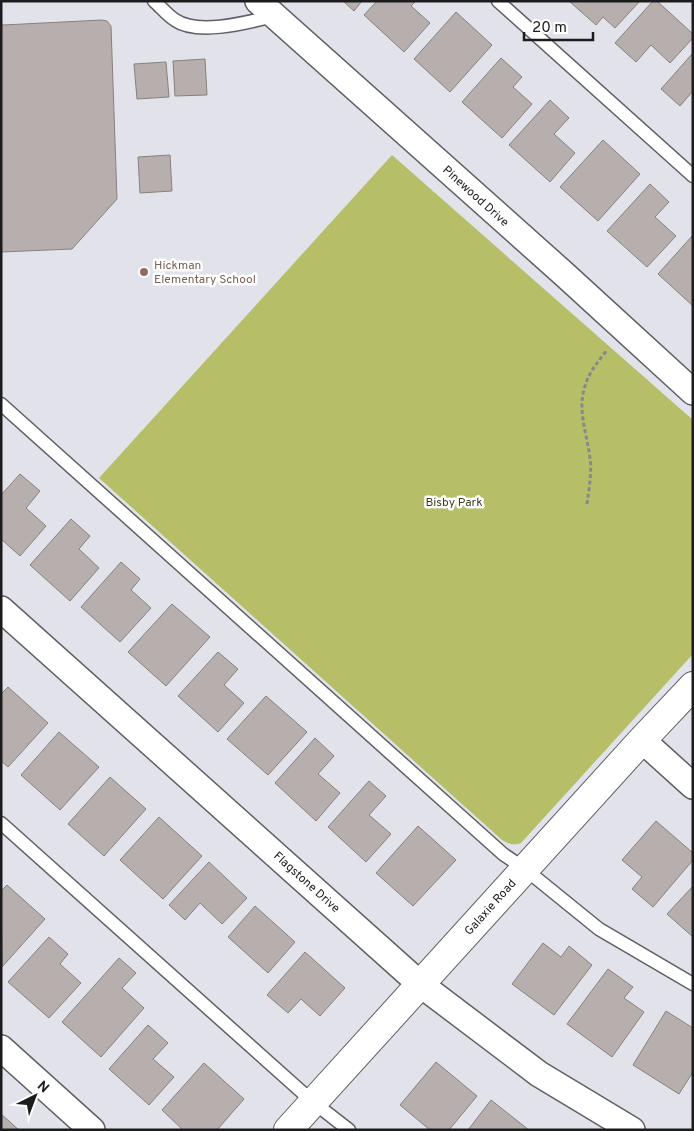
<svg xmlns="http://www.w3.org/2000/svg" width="694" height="1131" viewBox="0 0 694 1131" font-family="Overpass,sans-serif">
	<rect width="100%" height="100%" fill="#e2e3ea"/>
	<!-- green -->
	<path fill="#b6be68" d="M392 155 693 420V654L521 843C513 846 509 844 502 840L99 478Z"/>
	<!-- building -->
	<g fill="#b6afad" stroke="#87807e">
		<polygon points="343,1 362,1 354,11"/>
		<polygon points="377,1 416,1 411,6 430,23 404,52 364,15"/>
		<polygon points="569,1 640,1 615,28 603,17 596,25"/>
		<polygon points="653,1 657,1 693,34 693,38 670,63 651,45 636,62 615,43"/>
		<polygon points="456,12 492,45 450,92 414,59"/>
		<polygon points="102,20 107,21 111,26 117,199 72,249 1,252 1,23 3,25"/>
		<polygon points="693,53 693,91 680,106 661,89"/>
		<polygon points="501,58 522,77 513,87 532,104 502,138 462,102"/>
		<polygon points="205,59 207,95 175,96 173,61"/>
		<polygon points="166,62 169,97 137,99 134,64"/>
		<polygon points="550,100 569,118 554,134 575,153 550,182 509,145"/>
		<polygon points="603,140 640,174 598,221 560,187"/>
		<polygon points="170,155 172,191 140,193 138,157"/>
		<polygon points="650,184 669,202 655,217 676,236 647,267 607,231"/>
		<polygon points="693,235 693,306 658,274"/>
		<polygon points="20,474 40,491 26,508 46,526 20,556 1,539 1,495"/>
		<polygon points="71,519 90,536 79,549 99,568 70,601 30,565"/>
		<polygon points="121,562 140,579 131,590 151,608 120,642 81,607"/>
		<polygon points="172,604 210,637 166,686 128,652"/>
		<polygon points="218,652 238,669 224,685 244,703 218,732 178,696"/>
		<polygon points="8,687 48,723 8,767 1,761 1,694"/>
		<polygon points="266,696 307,732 268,775 227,739"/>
		<polygon points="59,732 99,767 60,810 21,775"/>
		<polygon points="315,738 334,756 318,774 340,793 316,821 275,783"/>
		<polygon points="110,777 146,809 104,856 68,824"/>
		<polygon points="369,781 386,796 369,815 391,834 366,862 328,827"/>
		<polygon points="159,817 202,856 163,899 120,860"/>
		<polygon points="656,821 693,853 693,860 653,907 632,889 642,877 622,860"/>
		<polygon points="418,826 456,860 413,906 376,873"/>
		<polygon points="209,862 247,898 222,924 200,903 185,920 169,905"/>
		<polygon points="7,885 45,919 2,967 1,891"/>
		<polygon points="693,886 693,937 667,914"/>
		<polygon points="255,906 295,942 268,973 228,937"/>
		<polygon points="49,937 68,954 60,964 81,983 49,1018 8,982"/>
		<polygon points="543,943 561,957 569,946 592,965 554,1015 512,984"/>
		<polygon points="305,952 345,988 320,1016 301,999 288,1013 267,995"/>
		<polygon points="119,958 136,973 122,988 144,1008 101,1057 62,1022"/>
		<polygon points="608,969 633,987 624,998 644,1012 612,1057 567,1024"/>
		<polygon points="666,1011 693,1028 693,1072 679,1094 633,1065"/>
		<polygon points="148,1025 168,1043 153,1059 174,1077 149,1105 109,1069"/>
		<polygon points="436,1062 477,1096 449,1130 430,1130 400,1105"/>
		<polygon points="204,1063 244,1099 217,1130 183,1130 162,1110"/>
		<polygon points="491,1100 529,1130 468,1130"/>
		<polygon points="1,1114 19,1130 1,1130"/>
	</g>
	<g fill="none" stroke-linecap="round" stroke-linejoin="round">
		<defs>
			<g id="service">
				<path d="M154 1C161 7 167 15 175 20 198 36 249 22 274 16"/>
				<polyline points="498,1 693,176"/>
				<polyline points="1,404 503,854 525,869 599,929 693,984"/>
				<polyline points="1,823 313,1102 349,1130"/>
			</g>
			<g id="minor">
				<polyline points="258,1 564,274 693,392"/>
				<polyline points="1,609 420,984 539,1074 632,1130"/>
				<polyline points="642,740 693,786"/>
				<polyline points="1,1048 92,1130"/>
			</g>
			<polyline id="tertiary" points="288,1130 642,740 693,686"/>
		</defs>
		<!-- service casing -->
		<use href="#service" stroke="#5e6065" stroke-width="15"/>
		<!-- minor casing -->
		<use href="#minor" stroke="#5e6065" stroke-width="28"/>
		<!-- tertiary casing -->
		<use href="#tertiary" stroke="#5e6065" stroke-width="30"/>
		<!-- path -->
		<path stroke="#87888c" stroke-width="3" stroke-dasharray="4 2.5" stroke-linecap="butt" d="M587 504C589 489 592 473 590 458 587 434 577 410 585 386 589 372 598 362 607 350"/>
		<!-- service -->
		<use href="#service" stroke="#fff" stroke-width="12"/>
		<!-- minor -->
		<use href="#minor" stroke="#fff" stroke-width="25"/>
		<!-- tertiary -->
		<use href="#tertiary" stroke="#fff" stroke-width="28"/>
	</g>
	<!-- markers -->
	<circle fill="#8d6e63" stroke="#fff" stroke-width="2" cx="144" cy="272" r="5"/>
	<g text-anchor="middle" stroke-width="5" stroke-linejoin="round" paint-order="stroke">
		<!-- street labels -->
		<g font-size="12" fill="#1c1c1e" stroke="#fff">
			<text transform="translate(476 196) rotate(42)" y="4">Pinewood Drive</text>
			<text transform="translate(307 882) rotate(42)" y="4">Flagstone Drive</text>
			<text transform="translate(490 907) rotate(-48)" y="4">Galaxie Road</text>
		</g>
		<!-- education labels -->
		<g font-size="12" fill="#785e54" stroke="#fff" text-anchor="start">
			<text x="154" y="269">Hickman<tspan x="154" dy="14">Elementary School</tspan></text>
		</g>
		<!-- park labels -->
		<g font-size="12" fill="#3d411a" stroke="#fff">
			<text x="454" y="506">Bisby Park</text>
		</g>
	</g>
	<!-- border -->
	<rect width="694" height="1131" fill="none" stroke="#1c1c1e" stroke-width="5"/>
	<!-- north arrow -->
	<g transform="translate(35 1096) rotate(42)" stroke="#ffffff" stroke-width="4" paint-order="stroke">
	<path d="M0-4L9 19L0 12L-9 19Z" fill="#1c1c1e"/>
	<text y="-8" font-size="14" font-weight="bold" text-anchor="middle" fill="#1c1c1e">N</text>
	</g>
	<!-- scale -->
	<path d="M524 32v8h69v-8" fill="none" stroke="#1c1c1e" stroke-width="2.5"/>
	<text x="532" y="32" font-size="15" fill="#1c1c1e" stroke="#ffffff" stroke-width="4" paint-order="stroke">20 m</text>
</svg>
